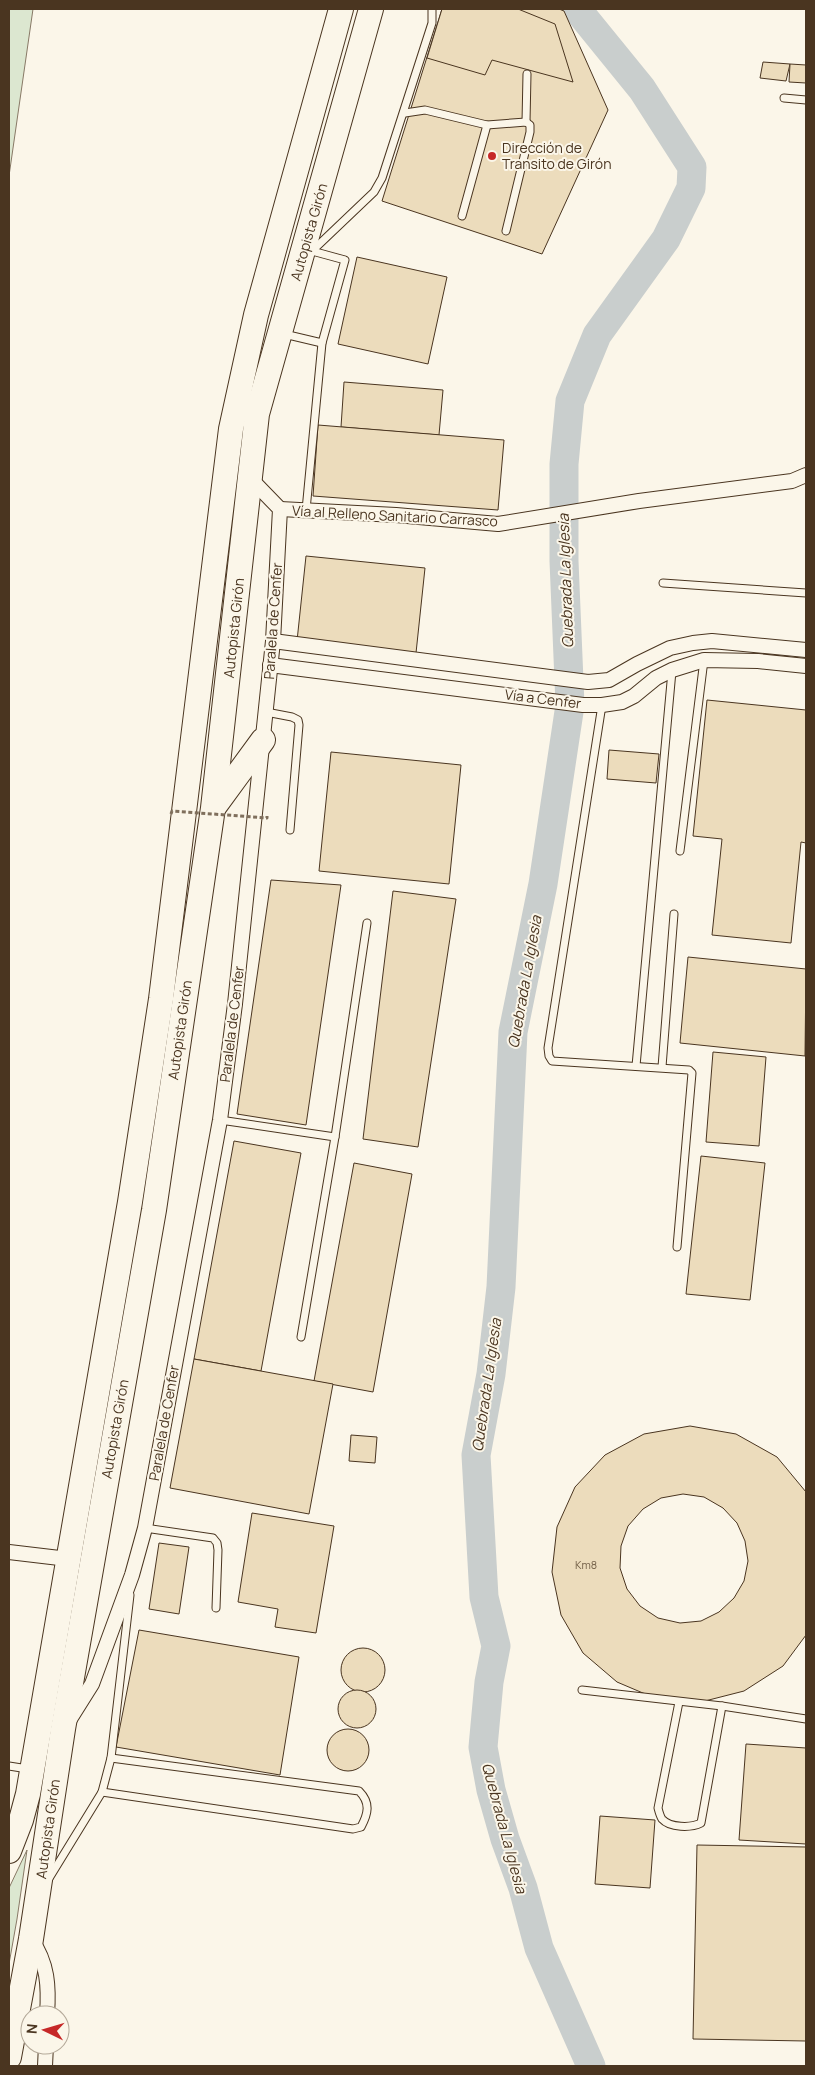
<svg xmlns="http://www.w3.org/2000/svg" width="815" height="2075" viewBox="0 0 815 2075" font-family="Manrope,sans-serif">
	<rect width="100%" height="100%" fill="#fbf6e9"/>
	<!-- green -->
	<g fill="#dce7d0" stroke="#887966">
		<polygon points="9,9 33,9 9,176"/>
		<polygon points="27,1850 17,1919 9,1964 9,1888"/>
	</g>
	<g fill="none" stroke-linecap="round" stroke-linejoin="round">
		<!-- river -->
		<polyline stroke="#c9cecd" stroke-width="29" points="577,9 642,89 692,167 691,188 666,239 597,335 570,401 564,464 564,561 570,705 543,884 513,1032 501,1287 491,1374 476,1455 484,1597 496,1646 489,1682 483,1747 491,1790 505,1839 523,1888 539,1948 591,2066"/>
	</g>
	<!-- building -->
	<g fill="#ecdcbc" stroke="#4a3520" fill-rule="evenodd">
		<polygon points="442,9 559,9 564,11 608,110 542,254 382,201"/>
		<polygon points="442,9 518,9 555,24 573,82 492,60 485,75 427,58"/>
		<polygon points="763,62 790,64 786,81 760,78"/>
		<polygon points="790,64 806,65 806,83 789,82"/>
		<polygon points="357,257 447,277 428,364 338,344"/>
		<polygon points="344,382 443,390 439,435 341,427"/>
		<polygon points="318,425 504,440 498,510 313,496"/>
		<polygon points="306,556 425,568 416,653 297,641"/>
		<polygon points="707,700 806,710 806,843 801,842 791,943 712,935 722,839 693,836"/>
		<polygon points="609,750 659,754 656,783 607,779"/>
		<polygon points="331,752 461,765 449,884 319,871"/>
		<polygon points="271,880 341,885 306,1125 237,1114"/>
		<polygon points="393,891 456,899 418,1147 363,1139"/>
		<polygon points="688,957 806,969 805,1056 680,1043"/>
		<polygon points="713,1052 766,1057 759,1146 706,1142"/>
		<polygon points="234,1141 301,1153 261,1371 194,1359"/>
		<polygon points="701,1156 765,1163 750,1300 686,1294"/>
		<polygon points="354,1163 412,1174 373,1392 314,1381"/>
		<polygon points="194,1359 333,1384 309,1514 170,1488"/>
		<path d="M690 1426 736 1434 777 1457 806 1492V1635L783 1666 744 1691 701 1702 657 1699 617 1682 583 1653 561 1615 552 1572 557 1527 575 1487 605 1455 644 1434ZM683 1494 704 1497 723 1508 737 1523 745 1541 748 1561 744 1581 734 1598 719 1612 701 1621 680 1623 658 1618 640 1606 627 1589 620 1568 621 1546 628 1526 643 1509 661 1498Z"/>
		<polygon points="351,1435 377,1437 375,1463 349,1461"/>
		<polygon points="252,1513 334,1526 316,1633 275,1627 278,1609 238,1602"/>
		<polygon points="159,1543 189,1547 179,1614 149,1609"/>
		<polygon points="139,1630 299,1657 280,1775 116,1747"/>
		<circle cx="363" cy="1670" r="22"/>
		<circle cx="357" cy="1709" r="19"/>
		<circle cx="348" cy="1750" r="21"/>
		<polygon points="746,1744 806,1748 806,1844 739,1840"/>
		<polygon points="600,1816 655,1820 650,1888 595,1884"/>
		<polygon points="697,1845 806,1847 806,2041 693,2039"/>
	</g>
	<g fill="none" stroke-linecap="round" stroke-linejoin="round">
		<defs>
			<g id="service">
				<polyline points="784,98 806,100"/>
				<polyline points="405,113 425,110 487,125 526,122 530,125 530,132 506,231"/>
				<polyline points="526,122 527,74"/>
				<polyline points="462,216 487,125"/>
				<polyline points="311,252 374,192 382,178 432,23 432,9"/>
				<polyline points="284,334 322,343"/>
				<polyline points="306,510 322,343 345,260 312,251"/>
				<polyline points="663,583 806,593"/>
				<polyline points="602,705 548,1048 549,1056 552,1061 689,1070 692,1073 677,1247"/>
				<polyline points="266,712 292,717 298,720 299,725 290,830"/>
				<polyline points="680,851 704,660"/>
				<polyline points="636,1066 672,671"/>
				<polyline points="662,1067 674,914"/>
				<polyline points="220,1120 335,1137 301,1337"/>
				<polyline points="335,1137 367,923"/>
				<polyline points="145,1528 213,1538 217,1543 218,1550 216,1608"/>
				<polyline points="582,1690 722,1706 806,1719"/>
				<path d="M679 1702 658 1808C659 1812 660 1816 662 1819 670 1828 691 1828 701 1823L722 1706"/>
				<polyline points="9,1766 28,1769"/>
				<path d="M102 1792 353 1829 361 1827C368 1814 371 1803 359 1791L111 1758"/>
				<polyline points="48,1880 102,1792 111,1758 130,1595"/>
			</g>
			<g id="minor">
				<polyline points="280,509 396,515 498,524 639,501 792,481 806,475"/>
				<polyline points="273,641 588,682 609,680 637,664 670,648 693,643 712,641 806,650"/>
				<polyline points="270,665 583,705 602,705 622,702 634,696 656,678 672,670 704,660 758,661 806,666"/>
				<polyline points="9,1552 68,1559"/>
				<polyline points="70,1719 92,1684 132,1575 145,1528 220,1120 235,1004 273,641 280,509 250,478"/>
				<path d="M31 1939C48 1963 49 1987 47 2015"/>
				<polyline points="45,2066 46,2045"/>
			</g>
			<g id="trunk">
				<polyline points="214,807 263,740"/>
				<polyline points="9,1851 21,1820 28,1794 130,1202 161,999 231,429 256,315 341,9"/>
				<polyline points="9,2057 31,1939 63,1729 154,1210 213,808 257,414 371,9"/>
			</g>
		</defs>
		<!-- service casing -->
		<use href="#service" stroke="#4a3520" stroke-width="9"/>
		<!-- minor casing -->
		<use href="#minor" stroke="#4a3520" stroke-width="16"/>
		<!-- trunk casing -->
		<use href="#trunk" stroke="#4a3520" stroke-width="26"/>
		<!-- service -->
		<use href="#service" stroke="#fbf6e9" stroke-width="7"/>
		<!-- minor -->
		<use href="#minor" stroke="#fbf6e9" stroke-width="14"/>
		<!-- trunk -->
		<use href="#trunk" stroke="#fbf6e9" stroke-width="24"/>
		<!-- path-bridge -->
		<polyline stroke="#7f6f5c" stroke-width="3" stroke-dasharray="4 2.5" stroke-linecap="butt" points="171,814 172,811 267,818 267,816"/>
	</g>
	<!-- markers -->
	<circle fill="#c62828" stroke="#fbf6e9" stroke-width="2" cx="492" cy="156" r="5"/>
	<g text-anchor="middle" stroke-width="4" stroke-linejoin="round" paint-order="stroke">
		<!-- number labels -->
		<g font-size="11" fill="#725f47">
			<text x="586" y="1569">Km8</text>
		</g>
		<!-- poi labels -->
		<g font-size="14" fill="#4a3520" stroke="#fbf6e9" text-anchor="start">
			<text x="502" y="153">Dirección de<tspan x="502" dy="16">Transito de Girón</tspan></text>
		</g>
		<!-- street labels -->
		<g font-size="14" fill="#4a3520" stroke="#fbf6e9">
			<text transform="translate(309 232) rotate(-74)" y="5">Autopista Girón</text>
			<text transform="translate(395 516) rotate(3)" y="5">Vía al Relleno Sanitario Carrasco</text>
			<text transform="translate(273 621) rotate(-86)" y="5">Paralela de Cenfer</text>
			<text transform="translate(234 628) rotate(-84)" y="5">Autopista Girón</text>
			<text transform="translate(543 699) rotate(7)" y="5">Vía a Cenfer</text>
			<text transform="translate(232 1024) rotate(-83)" y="5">Paralela de Cenfer</text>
			<text transform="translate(180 1030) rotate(-82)" y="5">Autopista Girón</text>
			<text transform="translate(164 1423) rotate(-80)" y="5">Paralela de Cenfer</text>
			<text transform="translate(115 1429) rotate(-80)" y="5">Autopista Girón</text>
			<text transform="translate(48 1829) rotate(-82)" y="5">Autopista Girón</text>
		</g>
		<!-- water labels -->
		<g font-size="15" font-style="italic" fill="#4a3520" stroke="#fbf6e9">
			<text transform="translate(566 581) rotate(-92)" y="5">Quebrada La Iglesia</text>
			<text transform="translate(525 982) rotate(-80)" y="5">Quebrada La Iglesia</text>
			<text transform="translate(487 1385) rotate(-82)" y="5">Quebrada La Iglesia</text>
			<text transform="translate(504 1828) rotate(75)" y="5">Quebrada La Iglesia</text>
		</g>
	</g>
	<!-- border -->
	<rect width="815" height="2075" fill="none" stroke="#4a3520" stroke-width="20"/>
	<!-- north arrow -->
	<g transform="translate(45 2030) rotate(275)"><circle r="24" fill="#fbf6e9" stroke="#b4a999"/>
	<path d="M0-4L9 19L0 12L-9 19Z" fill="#c62828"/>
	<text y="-8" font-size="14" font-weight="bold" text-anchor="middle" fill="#4a3520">N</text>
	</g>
</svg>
